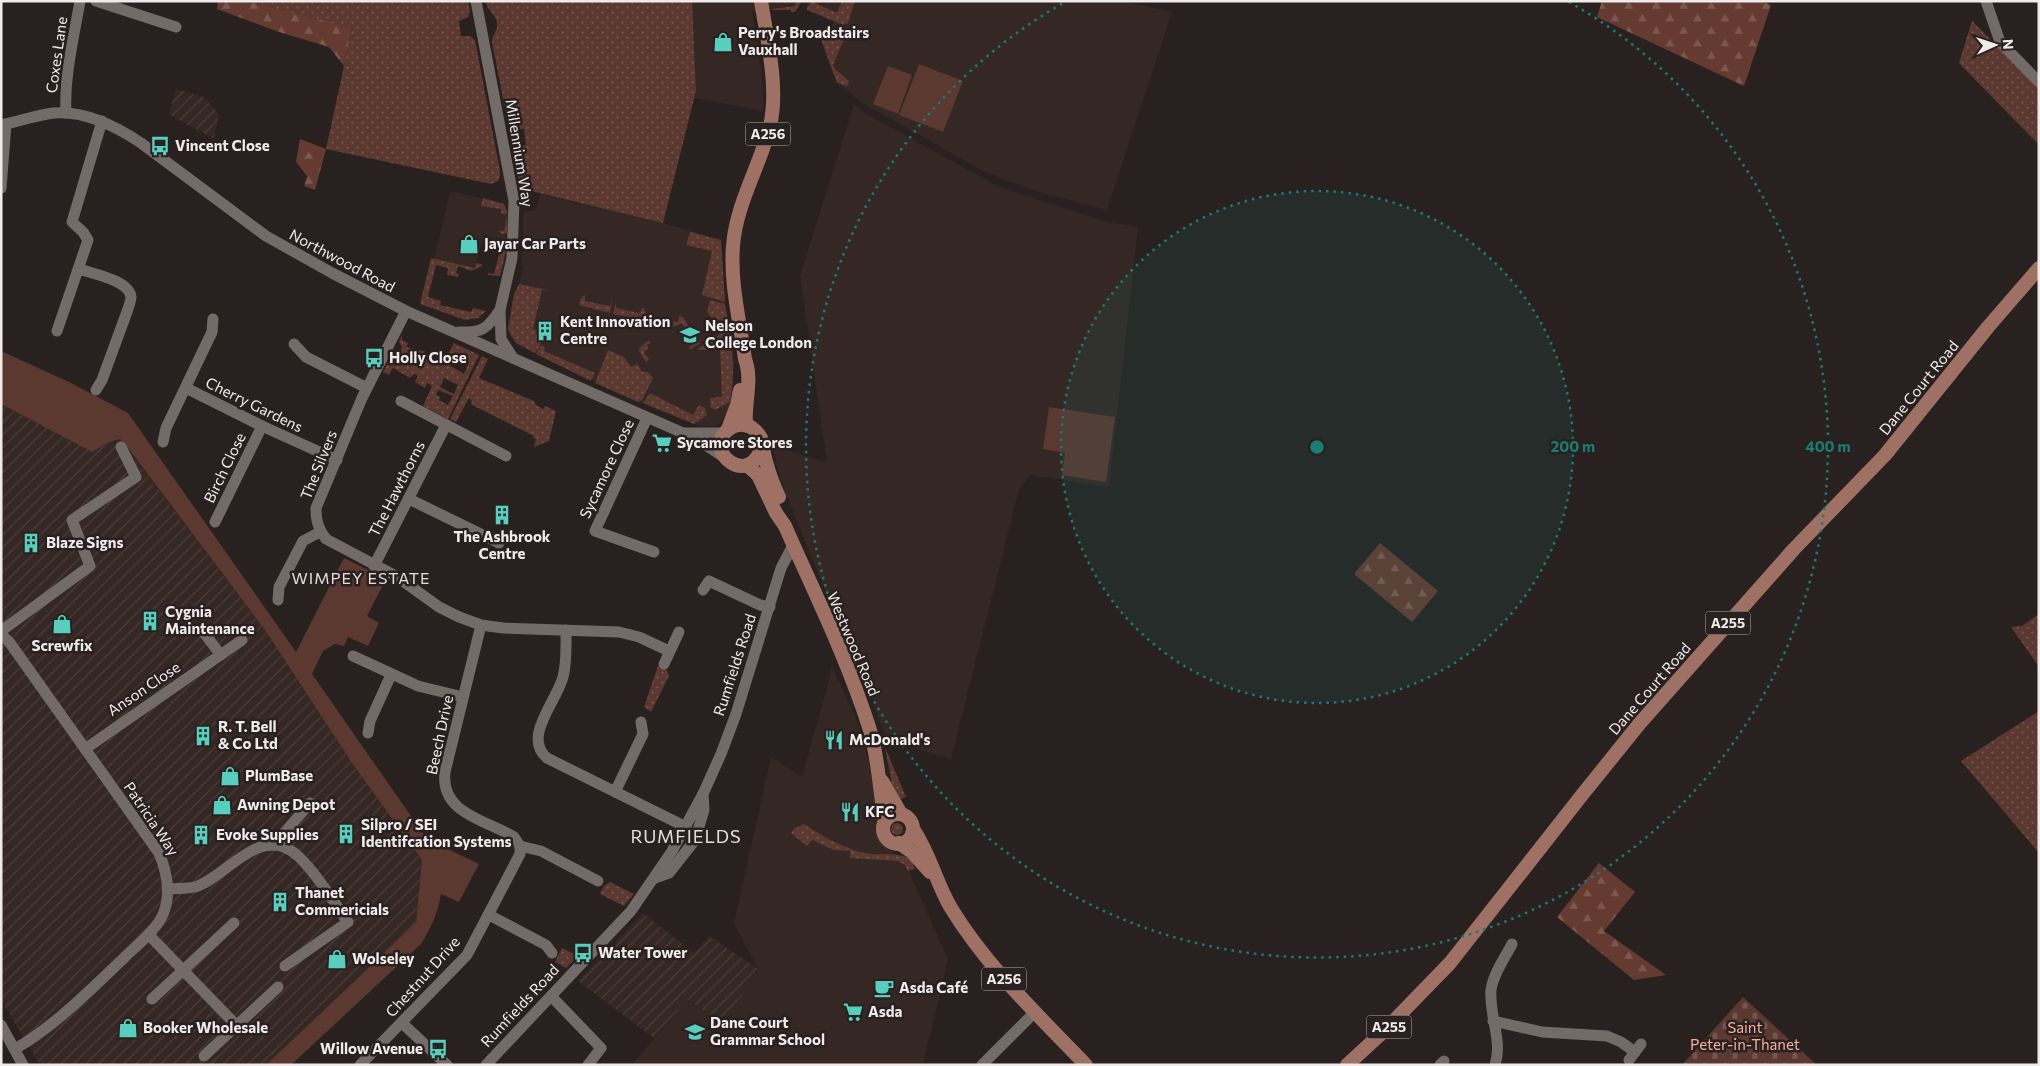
<svg xmlns="http://www.w3.org/2000/svg" width="2040" height="1066" viewBox="0 0 2040 1066" font-family="Commissioner,sans-serif">
	<defs>
		<pattern id="industrial-furrows" width="10" height="10" patternUnits="userSpaceOnUse" patternTransform="scale(1.25)"><rect width="10" height="10" fill="#352724"/><path d="M-1 1l2-2M0 10L10 0M9 11l2-2" fill="none" stroke="#493c39"/></pattern>
		<pattern id="grass-dots" width="8" height="8" patternUnits="userSpaceOnUse" patternTransform="scale(1.25)"><rect width="8" height="8" fill="#5b3830"/><path d="M2 2h.1M6 6h.1" fill="none" stroke="#73554e" stroke-width="1.8" stroke-linecap="round"/></pattern>
		<pattern id="forest-firs" width="22" height="20" patternUnits="userSpaceOnUse" patternTransform="scale(1.25)"><rect width="22" height="20" fill="#653b31"/><path d="M5 1l3.5 6h-7zM16 11l3.5 6h-7z" fill="#7b584f"/></pattern>
		<pattern id="cemetery-stones" width="16" height="16" patternUnits="userSpaceOnUse" patternTransform="scale(1.25)"><rect width="16" height="16" fill="#5b3830"/><path d="M2 7V4a2 2 0 0 1 4 0v3zM10 15v-3a2 2 0 0 1 4 0v3z" fill="#73554e"/></pattern>
	</defs>
	<rect width="100%" height="100%" fill="#28211f"/>
	<!-- built -->
	<g fill="#352724">
		<polygon points="692,1 796,1 795,6 752,11 761,69 763,90 763,111 694,98 696,91"/>
		<polygon points="811,1 1123,1 1172,12 1107,210 1042,193 985,172 864,104 837,83 823,48 837,13"/>
		<polygon points="854,104 865,113 999,187 1107,222 1138,227 1109,487 1030,475 1019,489 951,759 887,740 876,712 872,692 848,638 836,618 782,484 772,445 827,463 800,276"/>
		<polygon points="450,191 502,203 507,211 506,246 501,243 493,245 481,243 475,270 434,261"/>
		<polygon points="540,194 663,223 721,240 723,294 733,354 734,369 730,405 721,423 713,427 697,425 638,402 536,354 516,343 510,336 508,324 514,294 519,284 523,267 521,265 523,247 523,216 525,212 536,210"/>
		<polygon points="831,665 855,715 869,761 881,840 906,865 948,959 923,1065 632,1065 687,999 723,1026 758,969 734,923 771,757 802,777 829,680"/>
	</g>
	<!-- industrial -->
	<g fill="url(#industrial-furrows)">
		<polygon points="176,89 204,97 219,114 214,139 175,118 169,113"/>
		<polygon points="1,404 92,452 109,442 120,439 265,630 352,763 422,860 416,923 266,1065 40,1065 1,1000"/>
		<polygon points="643,913 694,953 709,936 758,969 723,1026 687,999 654,1038 578,981 603,954 610,954 614,950 616,941"/>
	</g>
	<!-- grass -->
	<g fill="url(#grass-dots)" fill-rule="evenodd">
		<polygon points="247,1 468,1 470,12 468,17 459,21 461,36 470,36 475,40 500,171 500,176 498,181 491,184 326,149 352,29"/>
		<path d="M485 1H692L696 91 663 223 523 189 520 185 514 154 517 148 526 145 524 129H514L508 124 492 42C492 35 497 32 497 26 498 15 487 11 485 1Z"/>
		<polygon points="796,1 802,1 795,12 791,12 791,10 772,10 772,9 795,6"/>
		<polygon points="811,1 837,13 842,1 855,1 848,23 843,25 807,10 807,8"/>
		<polygon points="1972,21 2039,88 2039,145 1959,63"/>
		<polygon points="817,28 844,39 833,65 836,70 849,81 848,86 837,83"/>
		<polygon points="483,198 504,204 507,211 507,233 502,234 498,230 504,231 507,215 501,213 501,209 481,206"/>
		<polygon points="690,232 721,240 725,302 702,295 712,251 686,245"/>
		<polygon points="498,245 502,246 506,251 500,276 488,275 488,273 494,274 500,251 495,249"/>
		<polygon points="431,258 475,268 476,263 482,264 482,266 471,271 458,266 456,273 459,274 458,277 447,275 448,268 436,265 428,297 441,301 440,305 471,312 473,308 486,311 478,318 465,320 420,304"/>
		<polygon points="519,284 552,291 542,290 533,329 536,330 536,333 541,344 535,353 516,343 508,330 514,294"/>
		<polygon points="585,295 585,301 610,306 612,301 610,313 579,305 581,298"/>
		<polygon points="710,300 725,304 729,325 716,333 711,331 707,326 714,322 707,312"/>
		<polygon points="616,302 616,308 640,313 642,308 644,308 646,313 646,317 640,320 613,314"/>
		<polygon points="679,316 683,317 700,343 690,350 689,347 694,343 682,323 674,327 673,325 674,321 678,322"/>
		<path d="M729 328C733 353 735 377 730 402L715 410 709 406 711 405 710 398 722 397 720 350H698L699 348 709 341H715L718 335Z"/>
		<path d="M402 335V340L408 343 406 347 426 352 424 356 435 362 439 355 446 358 454 343 479 355 448 419 423 406 432 386 427 383 425 388 415 382 418 376 414 374 410 378 393 368 389 375 383 372 391 357 396 359 402 347 399 342ZM453 358 468 365 464 374 449 365ZM444 378 458 385 454 394 440 387ZM438 390 453 396 448 405 439 400 440 397 436 395Z"/>
		<polygon points="649,340 651,343 647,345 648,349 644,352 649,360 646,362 639,351 640,347"/>
		<polygon points="541,345 545,347 544,351 595,373 591,381 536,354"/>
		<polygon points="608,350 624,357 631,367 637,364 642,372 648,372 653,378 642,400 638,402 595,383"/>
		<polygon points="482,356 488,359 479,378 534,401 536,405 543,409 545,406 556,411 549,441 534,447 536,439 533,438 534,436 476,407 471,404 472,401 469,398 456,422 450,419"/>
		<polygon points="650,393 693,415 699,405 705,408 707,415 694,424 643,403"/>
		<polygon points="2039,614 2039,667 2011,627 2022,626"/>
		<polygon points="658,666 667,670 669,676 651,712 644,707"/>
		<polygon points="2039,711 2039,853 1961,761"/>
		<polygon points="885,747 906,797 899,800 892,785"/>
		<circle cx="897" cy="829" r="6"/>
		<path d="M804 824C824 837 847 851 871 854 882 855 897 853 906 857 912 860 913 864 915 869L908 871 905 865 898 861 850 858V851L834 850 812 840 807 846 791 833 794 829Z"/>
		<polygon points="610,882 634,894 624,906 600,894 604,886"/>
		<polygon points="562,948 578,956 566,968 555,962"/>
	</g>
	<!-- forest -->
	<g fill="url(#forest-firs)">
		<polygon points="218,1 247,1 352,28 344,66 329,47 279,32 217,9"/>
		<polygon points="1602,1 1761,1 1771,5 1744,86 1597,17"/>
		<polygon points="300,139 326,149 315,190 304,186 307,176 296,162"/>
		<polygon points="1380,543 1438,591 1412,622 1354,574"/>
		<polygon points="1599,863 1635,892 1604,931 1666,975 1634,980 1557,917"/>
	</g>
	<!-- cemetery -->
	<polygon fill="url(#cemetery-stones)" points="1743,997 1817,1065 1682,1065"/>
	<!-- park -->
	<g fill="#5b3830">
		<polygon points="919,64 963,81 943,132 899,115"/>
		<polygon points="888,66 912,75 898,114 873,104"/>
		<path d="M1 351 69 382 128 413 296 652 344 558 386 579 367 616 379 623 368 646 348 637 344 646 335 644 323 651 312 674 427 839 479 864 459 902 441 894C438 913 431 928 421 944L291 1065H266L416 923 422 860 352 763 265 630 131 452 120 439 109 442 92 452 1 404Z"/>
		<polygon points="1049,407 1115,417 1106,482 1062,475 1065,453 1043,449"/>
	</g>
	<g fill="none" stroke-linecap="round" stroke-linejoin="round">
		<!-- minor -->
		<g stroke="#736b68" stroke-width="11">
			<polyline points="96,1 176,27"/>
			<polyline points="476,1 514,201 512,258 500,310 501,339 513,358"/>
			<polyline points="1986,1 2000,42 2039,82"/>
			<path d="M66 113C64 76 74 37 80 1"/>
			<path d="M1 125C16 122 31 117 47 114 80 108 114 125 141 143L266 236 332 273 406 311 683 433 704 444 725 458"/>
			<polyline points="1,188 6,124"/>
			<path d="M79 269C93 274 129 280 131 297 131 300 129 306 128 309L102 380 96 390"/>
			<path d="M406 311 362 398 316 508C316 520 318 529 326 539L396 576 439 607 459 617 481 625 503 628 619 632 639 637 669 651"/>
			<polyline points="57,331 88,240 83,232 72,222 102,121"/>
			<path d="M459 332C482 333 487 329 500 310"/>
			<polyline points="294,344 306,357 367,388"/>
			<polyline points="186,388 262,426 337,460"/>
			<polyline points="401,401 506,456"/>
			<polyline points="647,418 595,531 654,552"/>
			<polyline points="685,433 725,433"/>
			<polyline points="163,442 166,428 212,332 213,319"/>
			<polyline points="409,499 499,543"/>
			<polyline points="215,522 262,426"/>
			<polyline points="374,566 446,425"/>
			<polyline points="703,590 709,581 760,605 770,607"/>
			<polyline points="278,600 279,587 303,541 320,532"/>
			<path d="M566 630C566 646 567 662 563 677 557 701 522 737 547 758L686 827"/>
			<polyline points="1,631 90,566 72,520 136,477 121,447"/>
			<polyline points="204,633 221,655"/>
			<path d="M1 634 10 643 159 853C167 872 171 892 164 912 158 929 136 946 124 958 89 991 56 1025 15 1049"/>
			<polyline points="353,656 418,686 463,697"/>
			<polyline points="664,664 679,632"/>
			<polyline points="368,733 370,721 391,675"/>
			<polyline points="85,749 242,640"/>
			<polyline points="615,792 643,734 641,722"/>
			<polyline points="279,845 285,832 310,803"/>
			<polyline points="520,846 541,851 598,881"/>
			<polyline points="655,878 669,873 695,840 704,810 703,794"/>
			<path d="M168 889C176 888 187 889 195 887 224 878 257 829 290 850 308 860 335 904 348 922L285 966"/>
			<polyline points="489,915 546,945 552,953"/>
			<polyline points="149,935 237,1026"/>
			<polyline points="551,996 601,1048 588,1065"/>
			<polyline points="152,999 234,923"/>
			<polyline points="1493,1021 1542,1032 1607,1036 1621,1042 1635,1052"/>
			<polyline points="402,1023 447,1065"/>
			<polyline points="1,1025 23,1065"/>
			<polyline points="204,1056 278,987"/>
			<polyline points="1629,1060 1641,1044"/>
			<path d="M360 1065 467 955 520 854V846L514 837C487 820 440 814 445 772L481 625"/>
			<polyline points="486,1065 631,911 672,851 703,794 721,754 736,714 781,568 793,545"/>
			<polyline points="982,1065 1035,1012"/>
			<polyline points="1440,1065 1444,1061"/>
			<path d="M1495 1065C1503 1041 1489 1016 1491 990 1493 974 1505 958 1512 944"/>
		</g>
		<!-- major -->
		<g stroke="#9f7064" stroke-width="14">
			<path d="M746 425C744 403 753 380 745 359 740 322 730 283 733 246 736 204 760 166 770 126 779 88 767 39 761 1"/>
			<polyline points="728,429 737,405 740,390"/>
			<path d="M762 445C751 491 700 450 729 429 735 424 744 424 751 427 755 430 759 434 761 438 763 447 764 456 767 465 770 476 774 486 779 497"/>
			<path d="M747 465 758 475 776 513 785 526C814 592 847 658 869 727 879 758 879 790 885 821"/>
			<polyline points="882,781 901,814"/>
			<circle cx="898" cy="829" r="15"/>
			<path d="M913 829C930 853 936 883 951 908 987 967 1038 1015 1086 1065"/>
			<polyline points="899,843 912,852 930,872"/>
			<polyline points="1347,1065 1384,1031 1450,963 1582,795 1640,723 1794,549 1885,455 1988,327 2039,268"/>
		</g>
	</g>
	<!-- distance rings -->
	<circle cx="1317" cy="447" r="256" fill="#1a7c74" fill-opacity=".12"/>
	<g fill="none" stroke="#1a7c74" stroke-width="2.5" stroke-dasharray="2.5 5">
		<circle cx="1317" cy="447" r="256"/>
		<path d="M1569 2A511 511 0 1 1 1065 2"/>
	</g>
	<!-- icons -->
	<defs>
		<symbol id="shop-bare" viewBox="-9 -9 18 18"><path d="M-5-2.5h2.3a2.7 3.5 0 0 1 5.4 0H5L5.5 6h-11ZM-1.5-2.5h3a1.5 2.3 0 0 0-3 0Z" fill="#59cebf" stroke="#28211f" stroke-width="2.5" paint-order="stroke"/></symbol>
		<symbol id="bus-bare" viewBox="-9 -9 18 18"><path d="M-5-6H5V4H4V6H2V4H-2V6H-4V4H-5ZM-3.5-4V0h7V-4ZM-3.5 1.2v1.5H-2V1.2ZM2 1.2v1.5H3.5V1.2Z" fill="#59cebf" stroke="#28211f" stroke-width="2.5" paint-order="stroke"/></symbol>
		<symbol id="building-bare" viewBox="-9 -9 18 18"><path d="M-4-6H4V6H1V3H-1V6H-4ZM-2.5-4.3h1.7v1.8h-1.7ZM.8-4.3h1.7v1.8H.8ZM-2.5-1h1.7V.8h-1.7ZM.8-1h1.7V.8H.8Z" fill="#59cebf" stroke="#28211f" stroke-width="2.5" paint-order="stroke"/></symbol>
		<symbol id="university-bare" viewBox="-9 -9 18 18"><path d="M0-5L7-2L0 1L-7-2ZM-4 1L0 2.5L4 1V4Q0 6-4 4Z" fill="#59cebf" stroke="#28211f" stroke-width="2.5" paint-order="stroke"/></symbol>
		<symbol id="supermarket-bare" viewBox="-9 -9 18 18"><path d="M-6-5.5h2.5l.6 2H6L4.5 2H-2.5L-4.4-4H-6ZM-1.5 3.2a1.3 1.3 0 1 0 .1 0ZM3 3.2a1.3 1.3 0 1 0 .1 0Z" fill="#59cebf" stroke="#28211f" stroke-width="2.5" paint-order="stroke"/></symbol>
		<symbol id="restaurant-bare" viewBox="-9 -9 18 18"><path d="M-5-6h1v4h1v-4h1v4h1v-4h1v5L-1.5 .5V6h-2V.5L-5-1ZM5-6V6H3V1.5H1.5Q1.5-4 5-6Z" fill="#59cebf" stroke="#28211f" stroke-width="2.5" paint-order="stroke"/></symbol>
		<symbol id="cafe-bare" viewBox="-9 -9 18 18"><path d="M-5.5-4.5H6V0H3Q3 3.5 0 3.5H-2.5Q-5.5 3.5-5.5 0ZM3-3.2v2h1.7v-2ZM-6 4.5H4V6H-6Z" fill="#59cebf" stroke="#28211f" stroke-width="2.5" paint-order="stroke"/></symbol>
		<symbol id="school-bare" viewBox="-9 -9 18 18"><path d="M0-5L7-2L0 1L-7-2ZM-4 1L0 2.5L4 1V4Q0 6-4 4Z" fill="#59cebf" stroke="#28211f" stroke-width="2.5" paint-order="stroke"/></symbol>
	</defs>
	<g fill-rule="evenodd">
		<use href="#shop-bare" x="709" y="28" width="28" height="28"/>
		<use href="#bus-bare" x="146" y="132" width="28" height="28"/>
		<use href="#shop-bare" x="455" y="230" width="28" height="28"/>
		<use href="#building-bare" x="531" y="317" width="28" height="28"/>
		<use href="#university-bare" x="676" y="321" width="28" height="28"/>
		<use href="#bus-bare" x="360" y="344" width="28" height="28"/>
		<use href="#supermarket-bare" x="648" y="429" width="28" height="28"/>
		<use href="#building-bare" x="488" y="501" width="28" height="28"/>
		<use href="#building-bare" x="17" y="529" width="28" height="28"/>
		<use href="#building-bare" x="136" y="607" width="28" height="28"/>
		<use href="#shop-bare" x="48" y="610" width="28" height="28"/>
		<use href="#building-bare" x="189" y="722" width="28" height="28"/>
		<use href="#restaurant-bare" x="820" y="726" width="28" height="28"/>
		<use href="#shop-bare" x="216" y="762" width="28" height="28"/>
		<use href="#shop-bare" x="208" y="791" width="28" height="28"/>
		<use href="#restaurant-bare" x="836" y="798" width="28" height="28"/>
		<use href="#building-bare" x="332" y="820" width="28" height="28"/>
		<use href="#building-bare" x="187" y="821" width="28" height="28"/>
		<use href="#building-bare" x="266" y="888" width="28" height="28"/>
		<use href="#bus-bare" x="569" y="939" width="28" height="28"/>
		<use href="#shop-bare" x="323" y="945" width="28" height="28"/>
		<use href="#cafe-bare" x="870" y="974" width="28" height="28"/>
		<use href="#supermarket-bare" x="839" y="998" width="28" height="28"/>
		<use href="#shop-bare" x="114" y="1014" width="28" height="28"/>
		<use href="#school-bare" x="681" y="1018" width="28" height="28"/>
		<use href="#bus-bare" x="424" y="1035" width="28" height="28"/>
	</g>
	<g text-anchor="middle" stroke-width="5" stroke-linejoin="round" paint-order="stroke">
		<!-- shield labels -->
		<g fill="#28211f" stroke="#b4aead" stroke-width="1">
			<rect x="745.5" y="122.5" width="45" height="23" rx="4"/>
			<rect x="1705.5" y="611.5" width="45" height="23" rx="4"/>
			<rect x="981.5" y="967.5" width="45" height="23" rx="4"/>
			<rect x="1366.5" y="1015.5" width="45" height="23" rx="4"/>
		</g>
		<g font-size="14" font-weight="bold" fill="#f0ebea">
			<text x="768" y="139">A256</text>
			<text x="1728" y="628">A255</text>
			<text x="1004" y="984">A256</text>
			<text x="1389" y="1032">A255</text>
		</g>
		<!-- poi labels -->
		<g font-size="15" font-weight="bold" fill="#f0ebea" stroke="#28211f" text-anchor="start">
			<text x="738" y="38">Perry's Broadstairs<tspan x="738" dy="17">Vauxhall</tspan></text>
			<text x="175" y="151">Vincent Close</text>
			<text x="484" y="249">Jayar Car Parts</text>
			<text x="560" y="327">Kent Innovation<tspan x="560" dy="17">Centre</tspan></text>
			<text x="705" y="331">Nelson<tspan x="705" dy="17">College London</tspan></text>
			<text x="389" y="363">Holly Close</text>
			<text x="677" y="448">Sycamore Stores</text>
			<text x="502" y="542" text-anchor="middle">The Ashbrook<tspan x="502" dy="17">Centre</tspan></text>
			<text x="46" y="548">Blaze Signs</text>
			<text x="165" y="617">Cygnia<tspan x="165" dy="17">Maintenance</tspan></text>
			<text x="62" y="651" text-anchor="middle">Screwfix</text>
			<text x="218" y="732">R. T. Bell<tspan x="218" dy="17">&amp; Co Ltd</tspan></text>
			<text x="849" y="745">McDonald's</text>
			<text x="245" y="781">PlumBase</text>
			<text x="237" y="810">Awning Depot</text>
			<text x="865" y="817">KFC</text>
			<text x="361" y="830">Silpro / SEI<tspan x="361" dy="17">Identifcation Systems</tspan></text>
			<text x="216" y="840">Evoke Supplies</text>
			<text x="295" y="898">Thanet<tspan x="295" dy="17">Commericials</tspan></text>
			<text x="598" y="958">Water Tower</text>
			<text x="352" y="964">Wolseley</text>
			<text x="899" y="993">Asda Café</text>
			<text x="868" y="1017">Asda</text>
			<text x="710" y="1028">Dane Court<tspan x="710" dy="17">Grammar School</tspan></text>
			<text x="143" y="1033">Booker Wholesale</text>
			<text x="423" y="1054" text-anchor="end">Willow Avenue</text>
		</g>
		<!-- street labels -->
		<g font-size="15" fill="#f0ebea" stroke="#28211f">
			<text transform="translate(57 55) rotate(-82)" y="5">Coxes Lane</text>
			<text transform="translate(519 153) rotate(81)" y="5">Millennium Way</text>
			<text transform="translate(342 261) rotate(28)" y="5">Northwood Road</text>
			<text transform="translate(1919 388) rotate(-51)" y="5">Dane Court Road</text>
			<text transform="translate(254 405) rotate(26)" y="5">Cherry Gardens</text>
			<text transform="translate(319 465) rotate(-68)" y="5">The Silvers</text>
			<text transform="translate(225 468) rotate(-64)" y="5">Birch Close</text>
			<text transform="translate(607 469) rotate(-65)" y="5">Sycamore Close</text>
			<text transform="translate(397 489) rotate(-63)" y="5">The Hawthorns</text>
			<text transform="translate(853 644) rotate(67)" y="5">Westwood Road</text>
			<text transform="translate(735 665) rotate(-72)" y="5">Rumfields Road</text>
			<text transform="translate(144 689) rotate(-34)" y="5">Anson Close</text>
			<text transform="translate(1650 689) rotate(-49)" y="5">Dane Court Road</text>
			<text transform="translate(440 735) rotate(-78)" y="5">Beech Drive</text>
			<text transform="translate(151 819) rotate(56)" y="5">Patricia Way</text>
			<text transform="translate(423 977) rotate(-48)" y="5">Chestnut Drive</text>
			<text transform="translate(520 1006) rotate(-47)" y="5">Rumfields Road</text>
		</g>
		<!-- park labels -->
		<g font-size="15" fill="#faaf9e" stroke="#28211f">
			<text x="1745" y="1033">Saint<tspan x="1745" dy="17">Peter-in-Thanet</tspan></text>
		</g>
		<!-- neighbourhood labels -->
		<g font-size="16" letter-spacing="1" fill="#e6dcda" stroke="#28211f">
			<text x="361" y="584">WIMPEY ESTATE</text>
		</g>
		<!-- quarter labels -->
		<g font-size="18" letter-spacing="1" fill="#e6dcda" stroke="#28211f">
			<text x="686" y="843">RUMFIELDS</text>
		</g>
	</g>
	<circle cx="1317" cy="447" r="8" fill="#1a7c74" stroke="#28211f" stroke-width="2.5"/>
	<g font-size="15" text-anchor="middle" font-weight="bold" fill="#1a7c74" stroke="#28211f" stroke-width="5" stroke-linejoin="round" paint-order="stroke">
		<text x="1573" y="452">200 m</text>
		<text x="1828" y="452">400 m</text>
	</g>
	<!-- border -->
	<rect width="2040" height="1066" fill="none" stroke="#f0ebea" stroke-width="5"/>
	<!-- north arrow -->
	<g transform="translate(1995 45) rotate(87)" stroke="#28211f" stroke-width="4" paint-order="stroke">
	<path d="M0-4L9 19L0 12L-9 19Z" fill="#f0ebea"/>
	<text y="-8" font-size="14" font-weight="bold" text-anchor="middle" fill="#f0ebea">N</text>
	</g>
</svg>
